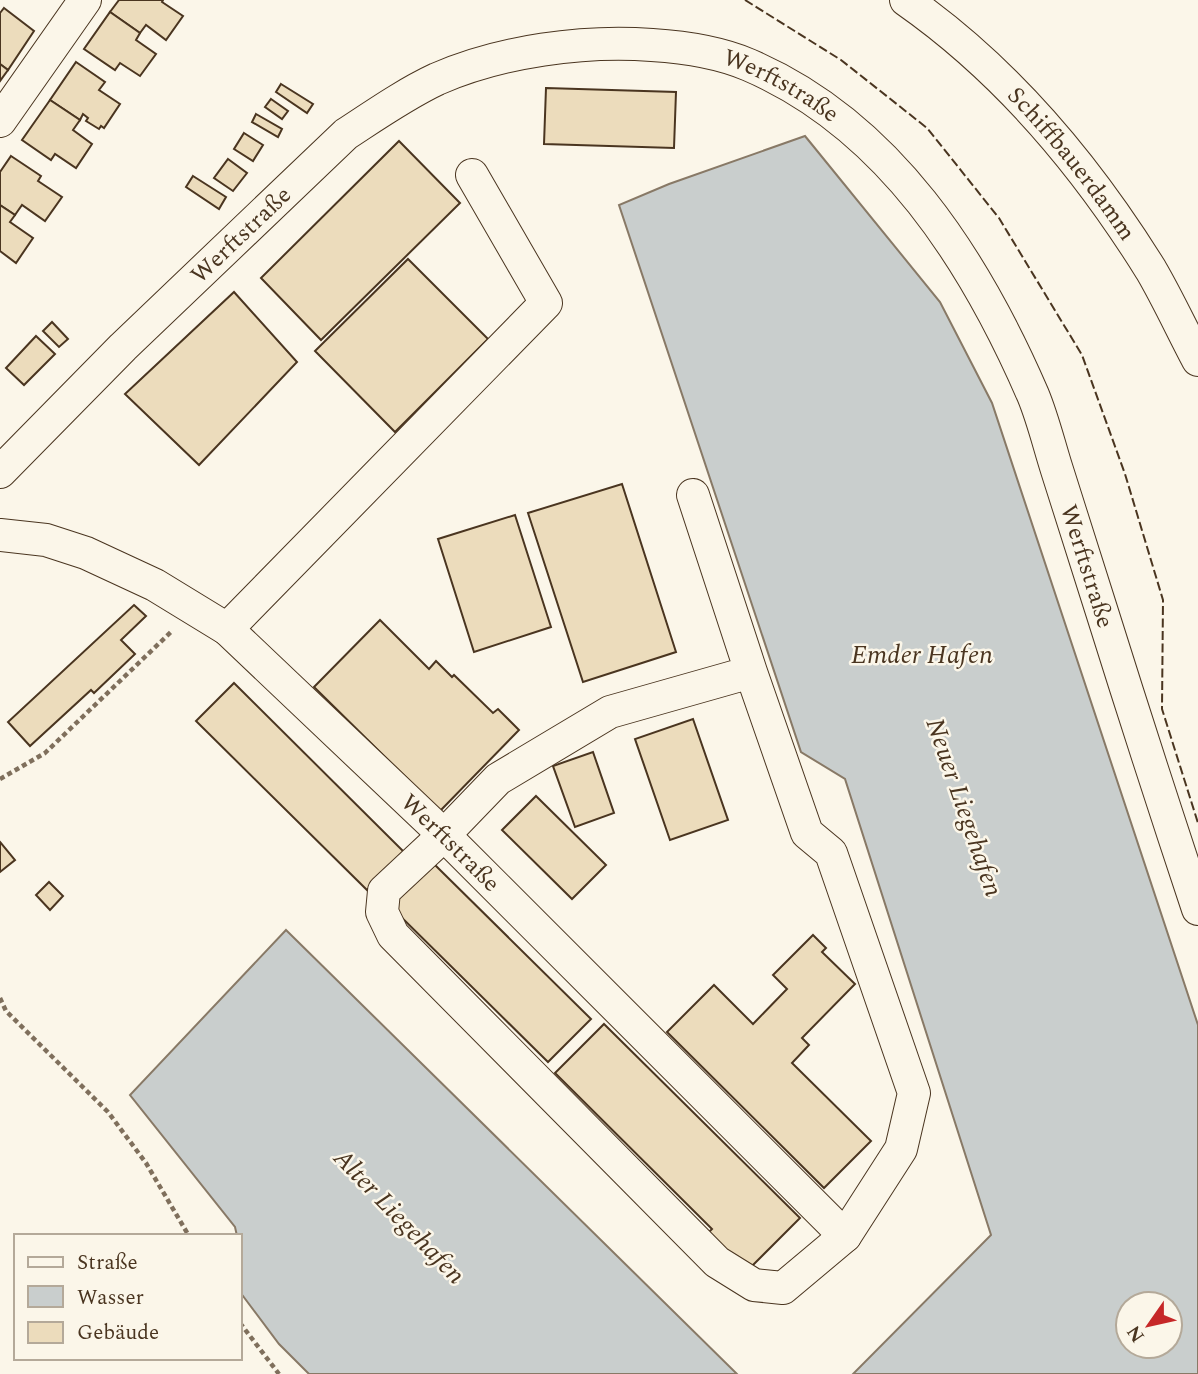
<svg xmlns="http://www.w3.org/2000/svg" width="1198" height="1374" viewBox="0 0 1198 1374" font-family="Spectral,serif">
	<rect width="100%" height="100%" fill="#fbf6e9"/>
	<!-- water -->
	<g fill="#c9cecd" stroke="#887966" stroke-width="2" fill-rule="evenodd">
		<path d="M805 136 940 302 992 403 1198 1025V1374H853L991 1235 845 779 801 752 619 205 669 184ZM1128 1304H1170V1346H1128Z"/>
		<polygon points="286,930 737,1374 309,1374 279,1344 240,1292 240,1236 237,1236 235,1227 130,1095"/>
	</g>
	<!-- building -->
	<g fill="#ecdcbc" stroke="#4a3520" stroke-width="2">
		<polygon points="119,0 163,0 162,2 183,16 166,40 146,25 140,33 110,12"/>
		<polygon points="4,8 34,31 8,70 0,64 0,13"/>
		<polygon points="110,12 140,33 136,40 156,54 140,76 120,63 115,70 84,49"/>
		<polygon points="76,62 105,82 99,90 120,104 104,128 101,126 99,129 86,121 88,118 83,114 80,120 50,100"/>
		<polygon points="0,64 8,70 0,81"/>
		<polygon points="281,84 313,104 307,113 276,92"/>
		<polygon points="546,88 676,92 674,148 544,144"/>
		<polygon points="271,99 288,111 282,119 265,107"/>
		<polygon points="50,100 80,120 73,130 92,144 76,168 55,154 51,160 22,140"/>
		<polygon points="256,114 282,129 278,137 252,122"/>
		<polygon points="244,133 263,145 253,161 234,149"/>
		<polygon points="399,141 460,203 321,340 261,278"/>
		<polygon points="11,156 41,176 38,181 62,197 45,221 22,205 15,215 0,205 0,172"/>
		<polygon points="228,159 247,173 233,191 214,178"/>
		<polygon points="193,176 226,197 219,209 186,187"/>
		<polygon points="0,205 15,215 10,222 33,238 16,263 0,251"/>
		<polygon points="408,259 488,339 395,432 315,351"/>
		<polygon points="234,292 297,362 199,465 125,394"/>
		<polygon points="52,322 68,339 59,347 43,331"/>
		<polygon points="36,336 55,354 24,385 6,368"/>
		<polygon points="622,484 676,652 583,682 528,513"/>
		<polygon points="515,515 551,627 474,652 438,539"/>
		<polygon points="134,605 146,616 121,640 135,654 94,693 91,690 30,746 8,722"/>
		<polygon points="380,620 429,669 436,661 452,677 454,675 493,713 498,709 519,730 440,811 314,687"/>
		<polygon points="234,683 404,852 367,890 196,721"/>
		<polygon points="693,719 728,820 670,840 635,739"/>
		<polygon points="593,752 614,813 575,827 553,766"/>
		<polygon points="536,796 606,865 572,899 502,830"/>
		<polygon points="0,842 15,860 0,872"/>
		<polygon points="433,863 591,1019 548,1062 390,906"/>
		<polygon points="49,882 63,896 50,910 36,895"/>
		<polygon points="813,935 826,948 822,952 855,984 802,1038 809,1045 792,1063 871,1141 824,1188 667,1032 714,985 753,1024 787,989 773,975"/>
		<polygon points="604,1024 800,1218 747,1271 708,1233 712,1229 555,1073"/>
	</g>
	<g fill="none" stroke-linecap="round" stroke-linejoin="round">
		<defs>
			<g id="minor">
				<path id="s1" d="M906 0C1006 70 1087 167 1151 270 1168 299 1182 330 1198 360"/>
				<polyline points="0,121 85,0"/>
				<path id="s2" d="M0 472 123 347 346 134C375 115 405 94 437 79 501 51 583 40 652 45 684 47 719 52 749 65 889 125 975 261 1033 395 1043 419 1049 445 1057 470 1072 517 1087 564 1102 612 1133 711 1165 810 1198 909"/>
				<polyline points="693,495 751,672 807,833 831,853 914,1093 901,1149 845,1236 783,1288 754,1285 717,1262 393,935 382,912 384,891 444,835 498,779 610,712 751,672"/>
				<path id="s3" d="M0 535 46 540 86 553 155 585 227 629 444 835 845 1236"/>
				<polyline points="227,629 546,303 472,175"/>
			</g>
		</defs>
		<!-- minor casing -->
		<use href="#minor" stroke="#4a3520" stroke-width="34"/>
		<!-- path -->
		<g stroke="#7f6f5c" stroke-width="4.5" stroke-dasharray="5 3.5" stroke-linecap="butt">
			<polyline points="0,779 45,753 173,630"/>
			<polyline points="0,998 6,1011 108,1112 146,1163 189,1236"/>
			<polyline points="240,1323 279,1374"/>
		</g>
		<!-- minor -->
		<use href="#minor" stroke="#fbf6e9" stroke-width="32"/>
		<!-- fence -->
		<polyline stroke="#4a3520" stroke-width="2" stroke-dasharray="9 3.5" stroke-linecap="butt" points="745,0 841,60 927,128 999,218 1082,355 1125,474 1163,600 1162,709 1198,823"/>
	</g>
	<g text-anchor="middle" stroke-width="5" stroke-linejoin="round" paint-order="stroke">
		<!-- street labels -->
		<g font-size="24" fill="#4a3520" stroke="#fbf6e9">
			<text dy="8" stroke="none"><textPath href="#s2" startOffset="947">Werftstraße</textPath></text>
			<text dy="8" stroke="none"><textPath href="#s1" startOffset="234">Schiffbauerdamm</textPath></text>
			<text dy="8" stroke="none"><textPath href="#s2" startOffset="338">Werftstraße</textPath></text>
			<text dy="8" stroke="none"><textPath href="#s2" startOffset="1535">Werftstraße</textPath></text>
			<text dy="8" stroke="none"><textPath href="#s3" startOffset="558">Werftstraße</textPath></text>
		</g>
		<!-- water labels -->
		<g font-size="26" font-style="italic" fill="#4a3520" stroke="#fbf6e9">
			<text x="922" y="663">Emder Hafen</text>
			<text transform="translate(965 807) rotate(71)" y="9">Neuer Liegehafen</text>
			<text transform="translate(400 1216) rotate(46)" y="9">Alter Liegehafen</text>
		</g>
	</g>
	<!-- legend -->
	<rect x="14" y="1234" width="228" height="126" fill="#fbf6e9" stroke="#b4a999" stroke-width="2"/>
	<rect x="28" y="1257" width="35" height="10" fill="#fbf6e9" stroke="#b4a999" stroke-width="2"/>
	<text x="77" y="1269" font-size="21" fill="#4a3520">Straße</text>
	<rect x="28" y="1286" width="35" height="21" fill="#c9cecd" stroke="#b4a999" stroke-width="2"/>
	<text x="77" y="1304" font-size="21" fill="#4a3520">Wasser</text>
	<rect x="28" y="1322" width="35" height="21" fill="#ecdcbc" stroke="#b4a999" stroke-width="2"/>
	<text x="77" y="1339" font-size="21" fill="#4a3520">Gebäude</text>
	<!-- north arrow -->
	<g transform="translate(1149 1325) rotate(236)"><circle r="33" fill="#fbf6e9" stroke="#b4a999" stroke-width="2"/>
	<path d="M0-5L12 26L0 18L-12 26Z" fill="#c62828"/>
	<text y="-10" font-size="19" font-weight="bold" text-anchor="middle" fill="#4a3520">N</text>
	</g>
</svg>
